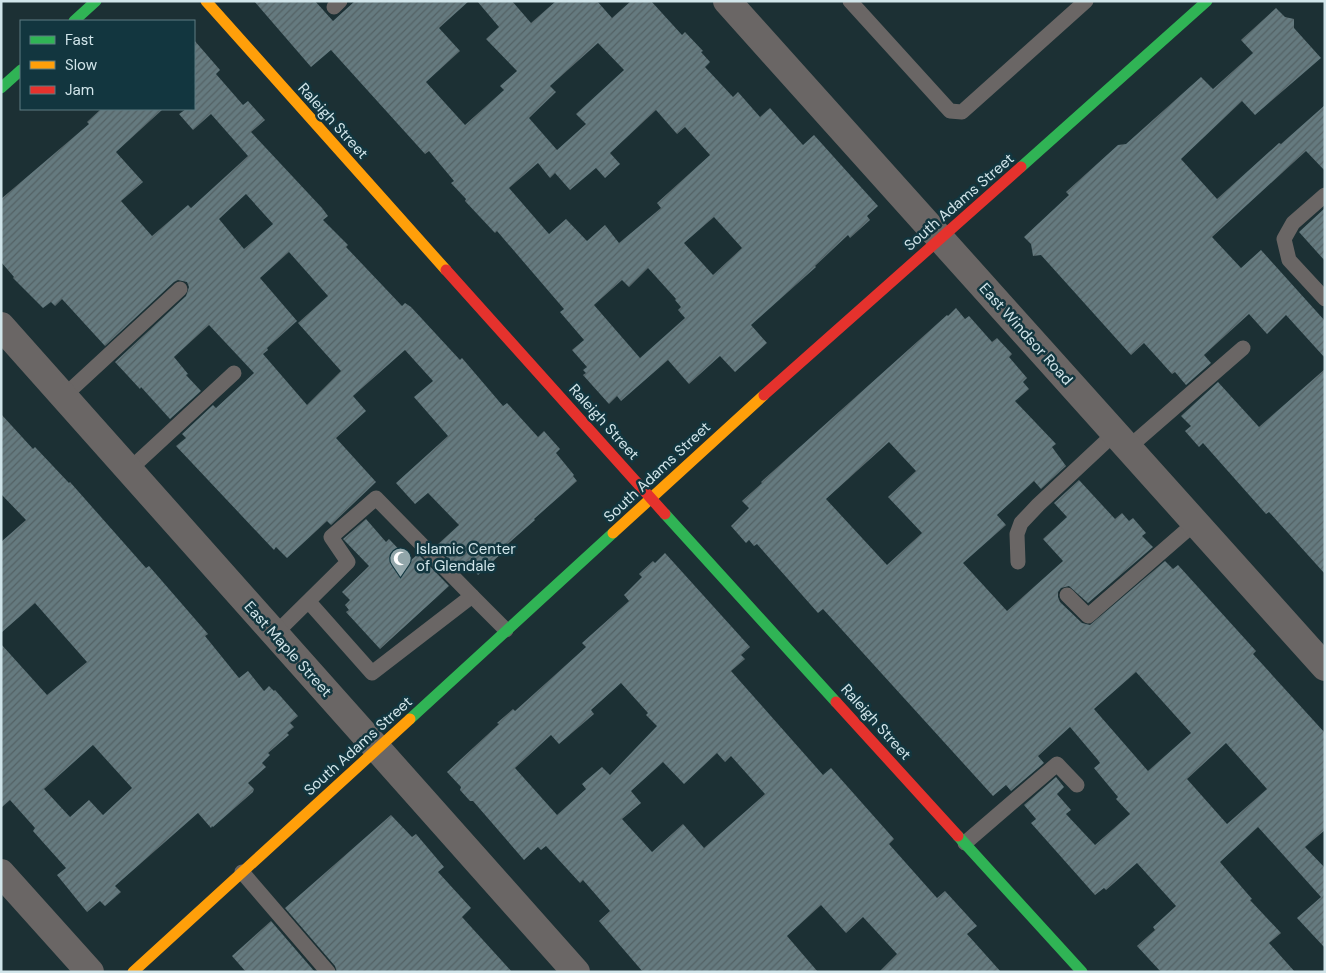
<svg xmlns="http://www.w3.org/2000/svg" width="1326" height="973" viewBox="0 0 1326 973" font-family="'DM Sans',sans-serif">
	<defs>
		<pattern id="building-hatch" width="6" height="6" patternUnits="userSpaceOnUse" patternTransform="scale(1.25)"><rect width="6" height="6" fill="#657a7f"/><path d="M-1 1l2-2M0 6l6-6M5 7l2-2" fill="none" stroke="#546265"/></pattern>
	</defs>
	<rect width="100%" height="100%" fill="#1c3034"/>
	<!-- building -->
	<g fill="url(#building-hatch)" fill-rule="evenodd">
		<path d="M254 1H315L333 21 355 1H469L439 28 460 51 426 82 465 125 504 90 500 86 517 71 486 39 499 27 477 1H512L531 23 556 1H597L612 18 631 1H651L682 35 685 32 703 51 701 52 710 62 705 67 733 97 738 92 760 117 770 108 803 145 814 135 878 206 867 216 870 220 850 238 848 235 815 266 816 267 751 325 767 343 735 372 720 356 689 384 668 360 621 401 617 396 609 404 583 375 586 373 583 370 587 367 572 350 584 340 560 312 564 309 497 231 495 233 465 201 466 199 451 183 454 181 429 151 425 154 331 50 311 67ZM598 43 624 70 576 114 586 124 557 150 529 118 556 92 550 86ZM656 110 677 134 685 127 710 155 657 203 661 208 619 243 605 225 587 241 566 219 549 234 509 188 538 163 550 178 555 173 570 190 596 168 605 178 620 164 610 153ZM714 217 742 248 713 275 684 243ZM648 268 676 299 675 300 681 307 678 310 685 318 640 358 594 305 622 280 629 287Z"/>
		<polygon points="1276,8 1285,17 1294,19 1294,28 1321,58 1255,115 1242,101 1181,159 1217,199 1279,143 1281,144 1325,105 1325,171 1306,151 1212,237 1241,268 1261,250 1325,321 1325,358 1286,315 1267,334 1249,314 1204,355 1211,363 1186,385 1175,372 1172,374 1144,343 1131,355 1041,255 1033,256 1031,244 1024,237 1069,195 1066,192 1118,145 1126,144 1201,77 1213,89 1253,53 1241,40"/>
		<path d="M194 40 220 70 216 74 243 105 248 101 265 120 251 132 322 208 328 216 323 220 348 245 346 247 402 306 405 303 411 307 460 360 462 358 503 406 507 403 538 437 544 431 560 449 556 453 574 475 573 476 577 481 534 519 535 520 502 549 504 551 478 575 471 565 462 573 436 546 459 525 428 493 415 504 396 483 448 436 414 397 433 381 405 350 353 396 366 411 336 438 376 482 331 525 327 521 287 558 276 547 274 550 176 446 186 438 182 434 213 405 216 408 254 373 209 325 174 357 188 374 186 375 201 391 170 419 141 387 140 389 115 362 186 296 189 287 187 282 178 280 174 282 105 346 62 299 55 306 51 302 43 308 13 278 14 277 1 262V199L89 124 87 122 101 109H163L116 152 143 182 121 201 152 236 188 205 191 208 248 156 211 114 193 130 179 114 186 109H194ZM246 194 273 224 244 249 219 219ZM289 252 328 296 298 323 341 371 307 405 263 354 268 350 267 348 297 321 260 278Z"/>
		<polygon points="1325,208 1325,261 1299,232"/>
		<path d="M956 308 965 319 969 316 992 342 997 338 1012 354 1009 357 1027 378 1023 382 1029 389 1015 401 1056 444 1052 447 1066 466 1041 489 1034 481 997 515 1006 525 963 563 1007 611 1063 561 1043 539 1067 517 1054 503 1079 480 1115 519 1122 513 1129 521 1133 518 1146 533 1142 536 1153 547 1088 603 1069 586 1061 588 1058 592V597L1060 602 1082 623 1090 625 1165 561 1173 569 1178 565 1256 651 1253 654 1325 733V830L1305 847 1325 868V948L1297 918 1321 897 1258 827 1220 862 1252 899 1250 900 1281 933 1269 943 1295 972H1161L1137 946 1155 930 1153 927 1176 906 1137 863 1106 890 1104 888 1095 895 1031 823 1036 819 1024 805 1056 777 1064 787 1057 794 1071 810 1066 814 1095 845 1130 814 1116 799 1118 797 1094 768 1100 763 1098 760 1070 727 1038 756 1044 763 1011 791 1006 785 993 796 823 609 818 613 757 544 754 546 749 540 746 543 731 526 749 508 742 501 762 483 761 482 947 315 948 316ZM889 442 916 471 888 497 922 533 887 565 826 499ZM1136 672 1191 733 1148 771 1094 709ZM1226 743 1267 789 1227 824 1187 779Z"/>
		<polygon points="1325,369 1325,574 1269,512 1266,514 1203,443 1199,447 1185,431 1191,426 1181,416 1218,382 1259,427"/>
		<path d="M1 414 33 449 35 447 69 483 70 482 146 568 149 566 208 634 205 636 239 678 248 671 264 691 269 686 274 691 275 690 298 716 290 723 294 727 287 733 289 735 268 753 270 755 262 763 266 767 248 783 254 789 253 792 213 827 212 826 211 828 198 813 115 886 121 892 105 906 100 901 87 912 57 875 66 868 33 831 35 828 10 800 1 808V644L47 695 87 662 35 603 1 633V542L26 520 1 494ZM93 745 132 788 103 815 89 800 70 817 44 789Z"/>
		<polygon points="366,519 386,542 389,539 410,561 418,554 449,586 380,649 346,612 349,610 345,605 350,600 342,592 369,566 343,539"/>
		<path d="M665 553 750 647 741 655 745 659 731 671 823 775 831 768 894 839 889 844 937 898 945 891 977 926 967 934 1001 972H879L897 954 863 917 846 933 821 905 787 936 818 972H643L599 921 610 911 583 880 580 883 546 846 541 850 538 847 524 860 473 801H470L460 790 461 787 447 772 499 724 497 723 513 709 515 711 586 647 582 643 629 601 624 595 642 577 639 574 653 561 655 563ZM621 683 648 713 646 715 657 726 610 775 602 767 582 784 586 789 557 815 515 768 551 735 559 744 594 714 591 710ZM717 753 725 762 731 756 765 794 704 848 683 824 652 852 622 819 641 803 631 791 663 762 684 784Z"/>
		<polygon points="391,815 412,837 416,834 444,867 438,872 471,908 462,917 512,972 337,972 335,966 285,908"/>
		<polygon points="271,921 315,972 246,972 232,956"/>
	</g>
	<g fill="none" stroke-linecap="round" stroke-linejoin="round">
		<!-- lane -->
		<g stroke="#6a6665" stroke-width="15">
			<polyline points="850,1 950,111 962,112 1086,1"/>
			<polyline points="334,7 340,1"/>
			<polyline points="1325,195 1293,223 1284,239 1289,260 1325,299"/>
			<polyline points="64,396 180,289"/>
			<polyline points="1128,448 1243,348"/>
			<polyline points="129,470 234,373"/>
			<polyline points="1018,562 1017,534 1021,523 1038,505 1115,433"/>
			<polyline points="1067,595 1088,616 1195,523"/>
			<polyline points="472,596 506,630"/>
			<polyline points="275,634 348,562 331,537 376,498 472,596 372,673 309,602"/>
			<polyline points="965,843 1057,764 1077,785"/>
			<polyline points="242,872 328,972"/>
		</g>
		<!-- street -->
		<g stroke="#6a6665" stroke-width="28">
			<polyline points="727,1 1325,667"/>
			<polyline points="1,326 576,972"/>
			<polyline points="1,873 90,972"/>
		</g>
		<!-- fast -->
		<g stroke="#30b455" stroke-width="11">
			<polyline points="74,21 96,1"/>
			<polyline points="1,88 21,70"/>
			<polyline points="1021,167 1207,1"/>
			<polyline points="665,514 836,702"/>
			<polyline points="410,719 613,533"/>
			<polyline points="958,836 1082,972"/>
		</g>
		<!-- slow -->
		<g stroke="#ff9f0a" stroke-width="11">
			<polyline points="206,1 446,270"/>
			<polyline points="613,533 764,395"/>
			<polyline points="133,972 410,719"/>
		</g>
		<!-- jam -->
		<g stroke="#e5322d" stroke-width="11">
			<polyline points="446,270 665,514"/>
			<polyline points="764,395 1021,167"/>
			<polyline points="836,702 958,836"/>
		</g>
	</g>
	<!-- icons -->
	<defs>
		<symbol id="mosque-pin" viewBox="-11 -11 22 30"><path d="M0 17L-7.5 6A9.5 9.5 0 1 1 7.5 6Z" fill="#92a6aa" stroke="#12363f"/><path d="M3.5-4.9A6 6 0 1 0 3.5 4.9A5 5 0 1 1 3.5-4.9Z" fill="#fff"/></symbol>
	</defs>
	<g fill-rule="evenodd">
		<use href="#mosque-pin" x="388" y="546" width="25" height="34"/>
	</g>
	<g text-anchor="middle" stroke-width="5" stroke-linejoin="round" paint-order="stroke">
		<!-- street labels -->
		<g font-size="15" fill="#d1e5ea" stroke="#12363f">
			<text transform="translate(333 121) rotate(48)" y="5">Raleigh Street</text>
			<text transform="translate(959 202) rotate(-41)" y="5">South Adams Street</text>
			<text transform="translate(1026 334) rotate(48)" y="5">East Windsor Road</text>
			<text transform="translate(604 422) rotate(48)" y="5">Raleigh Street</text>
			<text transform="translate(657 472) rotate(-43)" y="5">South Adams Street</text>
			<text transform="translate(288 649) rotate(48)" y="5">East Maple Street</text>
			<text transform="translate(876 722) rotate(48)" y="5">Raleigh Street</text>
			<text transform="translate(358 746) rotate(-42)" y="5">South Adams Street</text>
		</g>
		<!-- poi labels -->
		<g font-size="15" fill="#d1e5ea" stroke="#12363f" text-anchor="start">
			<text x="416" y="554">Islamic Center<tspan x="416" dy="17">of Glendale</tspan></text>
		</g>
	</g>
	<!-- border -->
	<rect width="1326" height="973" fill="none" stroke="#d1e5ea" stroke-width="5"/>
	<!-- legend -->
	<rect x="20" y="20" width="175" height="90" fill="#12363f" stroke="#5e7c83"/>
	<rect x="30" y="36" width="25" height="8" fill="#30b455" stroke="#5e7c83"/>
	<text x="65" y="45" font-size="15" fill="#d1e5ea">Fast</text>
	<rect x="30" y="61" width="25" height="8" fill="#ff9f0a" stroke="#5e7c83"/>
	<text x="65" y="70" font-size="15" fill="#d1e5ea">Slow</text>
	<rect x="30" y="86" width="25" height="8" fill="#e5322d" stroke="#5e7c83"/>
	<text x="65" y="95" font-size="15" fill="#d1e5ea">Jam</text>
</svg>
